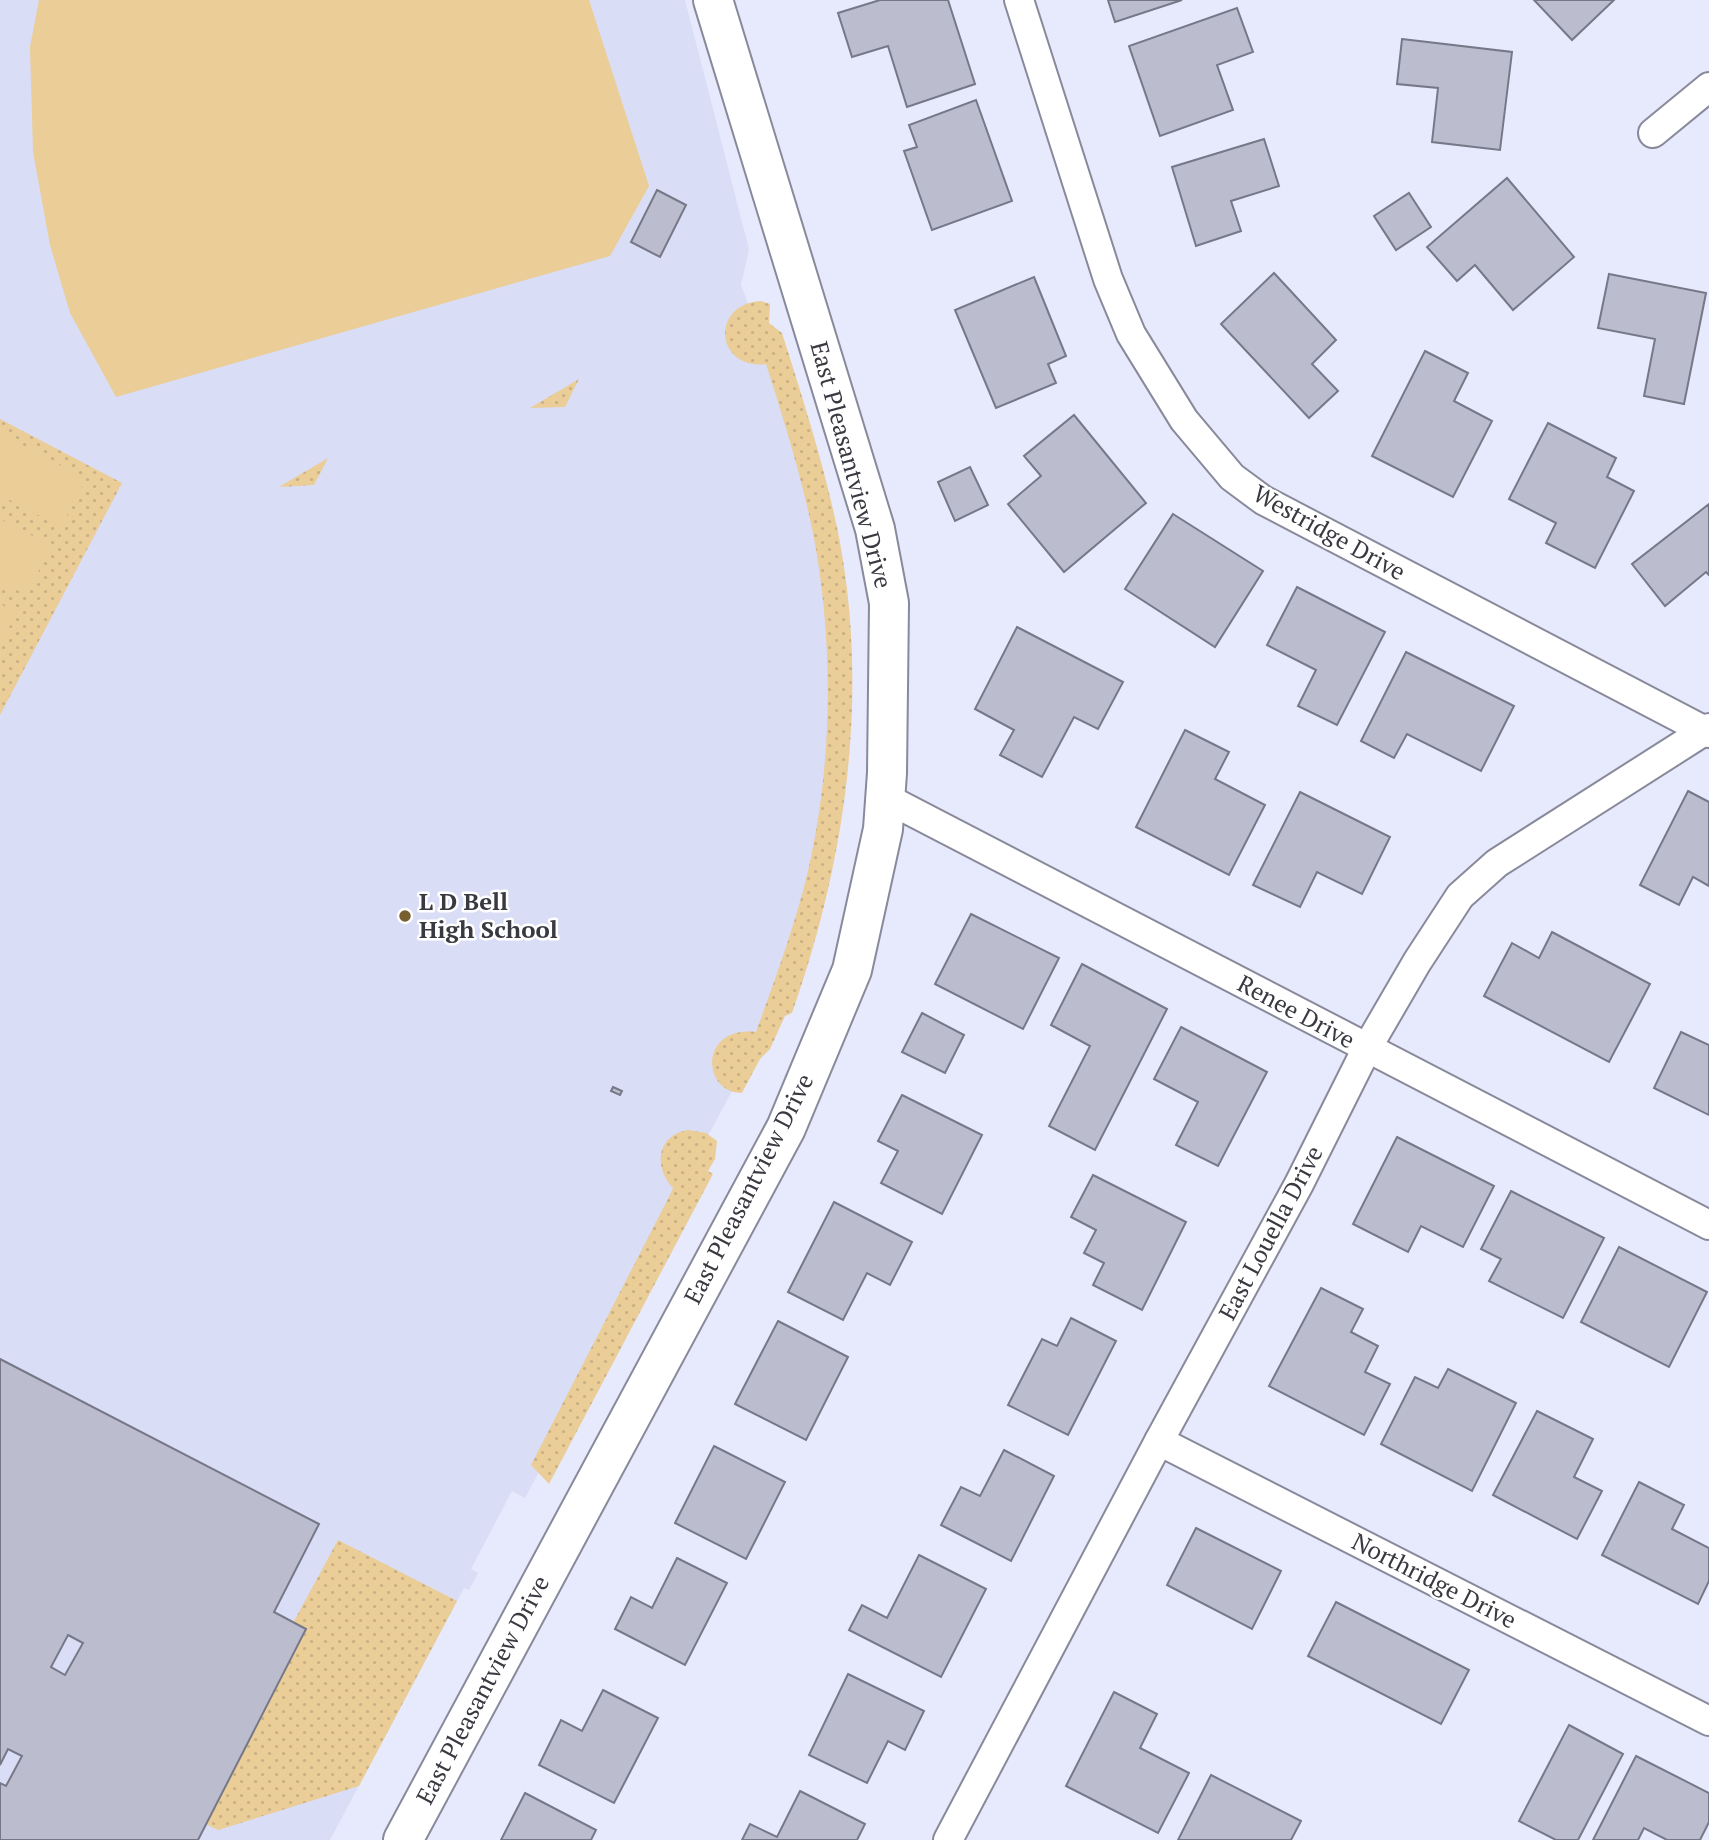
<svg xmlns="http://www.w3.org/2000/svg" width="1709" height="1840" viewBox="0 0 1709 1840" font-family="'PT Serif',serif">
	<defs>
		<pattern id="grass-dots" width="8" height="8" patternUnits="userSpaceOnUse" patternTransform="scale(1.75)"><rect width="8" height="8" fill="#eacd97"/><path d="M2 2h.1M6 6h.1" fill="none" stroke="#c9b183" stroke-width="1.8" stroke-linecap="round"/></pattern>
	</defs>
	<rect width="100%" height="100%" fill="#e7eafc"/>
	<!-- built -->
	<polygon fill="#daddf6" points="0,0 685,0 749,249 741,285 749,306 828,546 830,822 748,1062 692,1165 701,1170 525,1498 512,1491 471,1569 478,1573 469,1590 464,1588 330,1840 0,1840"/>
	<!-- grass -->
	<g fill="url(#grass-dots)">
		<path d="M761 301 770 304 769 323 782 333C803 399 824 465 838 532 870 693 846 860 792 1013L785 1016 770 1049 760 1059 742 1093C702 1093 698 1026 756 1032 775 979 795 926 808 871 833 762 834 642 813 533 801 475 784 420 766 364 715 370 710 304 761 301Z"/>
		<polygon points="579,379 565,407 530,408"/>
		<polygon points="0,419 122,483 0,715"/>
		<polygon points="328,458 314,485 279,487"/>
		<path d="M688 1130 706 1133 717 1141 715 1159 708 1171 713 1174 549 1484 531 1465 671 1193 673 1188C653 1167 657 1135 688 1130Z"/>
		<polygon points="338,1540 457,1601 359,1786 218,1830 206,1824 306,1629 293,1623"/>
	</g>
	<!-- pitch -->
	<g fill="#eacd97">
		<polygon points="39,0 589,0 649,186 610,256 116,397 70,313 50,245 33,152 30,47"/>
		<polygon points="0,433 86,479 61,527 0,495"/>
		<polygon points="0,519 52,546 26,595 0,581"/>
		<polygon points="0,604 17,613 0,644"/>
	</g>
	<!-- building -->
	<g fill="#bbbdcf" stroke="#767888" stroke-width="2" fill-rule="evenodd">
		<polygon points="880,0 948,0 975,84 907,107 888,46 852,57 838,13"/>
		<polygon points="1108,0 1182,0 1115,22"/>
		<polygon points="1534,0 1614,0 1572,40"/>
		<polygon points="1237,8 1253,52 1217,65 1233,110 1160,136 1129,46"/>
		<polygon points="1402,39 1512,52 1500,150 1432,142 1438,88 1397,84"/>
		<polygon points="976,100 1012,201 932,230 904,151 917,147 909,125"/>
		<polygon points="1264,139 1279,186 1231,201 1241,231 1196,246 1172,167"/>
		<polygon points="1507,178 1574,257 1513,310 1475,265 1457,281 1427,247"/>
		<polygon points="657,190 686,205 660,257 631,242"/>
		<polygon points="1409,193 1431,227 1396,250 1374,216"/>
		<polygon points="1274,273 1336,340 1312,364 1338,391 1309,418 1221,324"/>
		<polygon points="1609,274 1706,293 1684,404 1644,396 1655,339 1598,328"/>
		<polygon points="1034,277 1066,356 1048,364 1056,383 996,408 955,310"/>
		<polygon points="1425,351 1468,373 1454,401 1492,421 1453,497 1372,456"/>
		<polygon points="1074,415 1146,503 1064,572 1008,504 1041,476 1024,456"/>
		<polygon points="1548,423 1616,458 1607,477 1634,491 1595,568 1546,543 1556,523 1509,499"/>
		<polygon points="970,467 988,505 955,521 938,482"/>
		<polygon points="1709,504 1709,575 1706,572 1665,606 1632,564"/>
		<polygon points="1173,514 1263,571 1215,647 1125,589"/>
		<polygon points="1297,587 1385,632 1337,725 1298,706 1316,670 1267,645"/>
		<polygon points="1017,627 1123,682 1098,729 1074,717 1042,777 1000,755 1014,730 975,709"/>
		<polygon points="1406,652 1514,706 1481,771 1407,734 1394,758 1361,741"/>
		<polygon points="1185,730 1229,752 1215,779 1265,805 1229,875 1136,827"/>
		<polygon points="1688,791 1709,802 1709,886 1693,877 1679,905 1640,885"/>
		<polygon points="1300,792 1390,837 1362,894 1317,872 1300,907 1253,885"/>
		<polygon points="971,914 1059,958 1023,1029 935,984"/>
		<polygon points="1552,932 1650,984 1609,1062 1484,996 1512,943 1539,958"/>
		<polygon points="1082,964 1167,1009 1095,1150 1049,1126 1090,1046 1051,1025"/>
		<polygon points="922,1013 964,1035 945,1073 902,1052"/>
		<polygon points="1181,1027 1267,1072 1218,1166 1176,1145 1198,1102 1154,1079"/>
		<polygon points="1681,1032 1709,1045 1709,1115 1654,1088"/>
		<polygon points="613,1087 622,1091 620,1095 611,1091"/>
		<polygon points="902,1095 982,1135 942,1214 881,1183 898,1151 878,1141"/>
		<polygon points="1397,1137 1494,1186 1463,1247 1421,1226 1408,1252 1353,1224"/>
		<polygon points="1093,1175 1186,1222 1142,1310 1093,1285 1104,1263 1084,1253 1096,1230 1071,1217"/>
		<polygon points="1511,1191 1604,1238 1563,1318 1489,1281 1501,1259 1481,1249"/>
		<polygon points="834,1202 912,1242 890,1285 867,1273 843,1320 788,1292"/>
		<polygon points="1619,1247 1707,1292 1669,1367 1581,1322"/>
		<polygon points="1321,1288 1363,1309 1351,1332 1378,1346 1365,1372 1390,1384 1364,1435 1269,1386"/>
		<polygon points="1071,1318 1116,1341 1068,1435 1008,1405 1042,1339 1057,1346"/>
		<polygon points="778,1321 848,1357 806,1440 735,1404"/>
		<path d="M0 1359 319 1524 274 1612 306 1629 198 1840H0V1783L6 1786 22 1756 8 1749 0 1765ZM68 1635 83 1643 65 1675 51 1667Z"/>
		<polygon points="1448,1369 1516,1403 1472,1491 1381,1444 1415,1377 1438,1388"/>
		<polygon points="1537,1411 1593,1439 1574,1477 1602,1491 1577,1539 1493,1495"/>
		<polygon points="714,1446 785,1482 746,1559 675,1523"/>
		<polygon points="1004,1450 1054,1476 1011,1561 941,1525 961,1487 980,1496"/>
		<polygon points="1639,1482 1684,1505 1672,1529 1709,1548 1709,1581 1698,1604 1602,1555"/>
		<polygon points="1196,1528 1281,1571 1252,1629 1167,1585"/>
		<polygon points="919,1555 986,1589 941,1677 849,1630 862,1605 887,1618"/>
		<polygon points="677,1558 727,1583 685,1665 615,1629 631,1597 652,1608"/>
		<polygon points="1336,1602 1469,1670 1441,1724 1308,1656"/>
		<polygon points="848,1674 924,1711 905,1750 888,1741 867,1783 809,1755"/>
		<polygon points="603,1690 658,1718 614,1803 539,1765 561,1720 582,1731"/>
		<polygon points="1114,1692 1157,1714 1140,1748 1189,1773 1158,1833 1066,1786"/>
		<polygon points="1569,1725 1623,1754 1578,1840 1556,1840 1519,1821"/>
		<polygon points="1636,1756 1709,1793 1709,1822 1700,1840 1667,1840 1644,1828 1638,1840 1593,1840"/>
		<polygon points="1211,1775 1301,1821 1291,1840 1178,1840"/>
		<polygon points="800,1791 865,1824 857,1840 742,1840 750,1824 777,1837"/>
		<polygon points="525,1793 596,1830 591,1840 501,1840"/>
	</g>
	<g fill="none" stroke-linecap="round" stroke-linejoin="round">
		<defs>
			<g id="street">
				<polyline points="1019,0 1108,279 1131,334 1184,420 1232,477 1263,500 1709,733"/>
				<polyline points="1653,133 1709,87"/>
				<polyline points="884,797 1709,1225"/>
				<polyline points="1159,1441 1709,1721"/>
				<polyline points="948,1840 1159,1441 1299,1184 1367,1048 1417,962 1460,896 1497,863 1709,728"/>
			</g>
			<polyline id="secondary" points="403,1840 786,1128 852,970 883,829 887,773 889,603 875,529 713,0"/>
		</defs>
		<!-- street casing -->
		<use href="#street" stroke="#888a9b" stroke-width="32"/>
		<!-- secondary casing -->
		<use href="#secondary" stroke="#888a9b" stroke-width="42"/>
		<!-- street -->
		<use href="#street" stroke="#fff" stroke-width="28"/>
		<!-- secondary -->
		<use href="#secondary" stroke="#fff" stroke-width="38"/>
	</g>
	<!-- markers -->
	<circle fill="#775f30" stroke="#fff" stroke-width="2.5" cx="405" cy="916" r="7"/>
	<g text-anchor="middle" stroke-width="5" stroke-linejoin="round" paint-order="stroke">
		<!-- street labels -->
		<g font-size="24" fill="#393a41" stroke="#fff">
			<text transform="translate(851 465) rotate(75)" y="8">East Pleasantview Drive</text>
			<text transform="translate(1329 533) rotate(29)" y="8">Westridge Drive</text>
			<text transform="translate(1296 1012) rotate(28)" y="8">Renee Drive</text>
			<text transform="translate(749 1189) rotate(-63)" y="8">East Pleasantview Drive</text>
			<text transform="translate(1271 1233) rotate(-62)" y="8">East Louella Drive</text>
			<text transform="translate(1434 1581) rotate(27)" y="8">Northridge Drive</text>
			<text transform="translate(483 1690) rotate(-62)" y="8">East Pleasantview Drive</text>
		</g>
		<!-- poi labels -->
		<g font-size="24" font-weight="bold" fill="#393a41" stroke="#fff" text-anchor="start">
			<text x="419" y="910">L D Bell<tspan x="419" dy="28">High School</tspan></text>
		</g>
	</g>
</svg>
